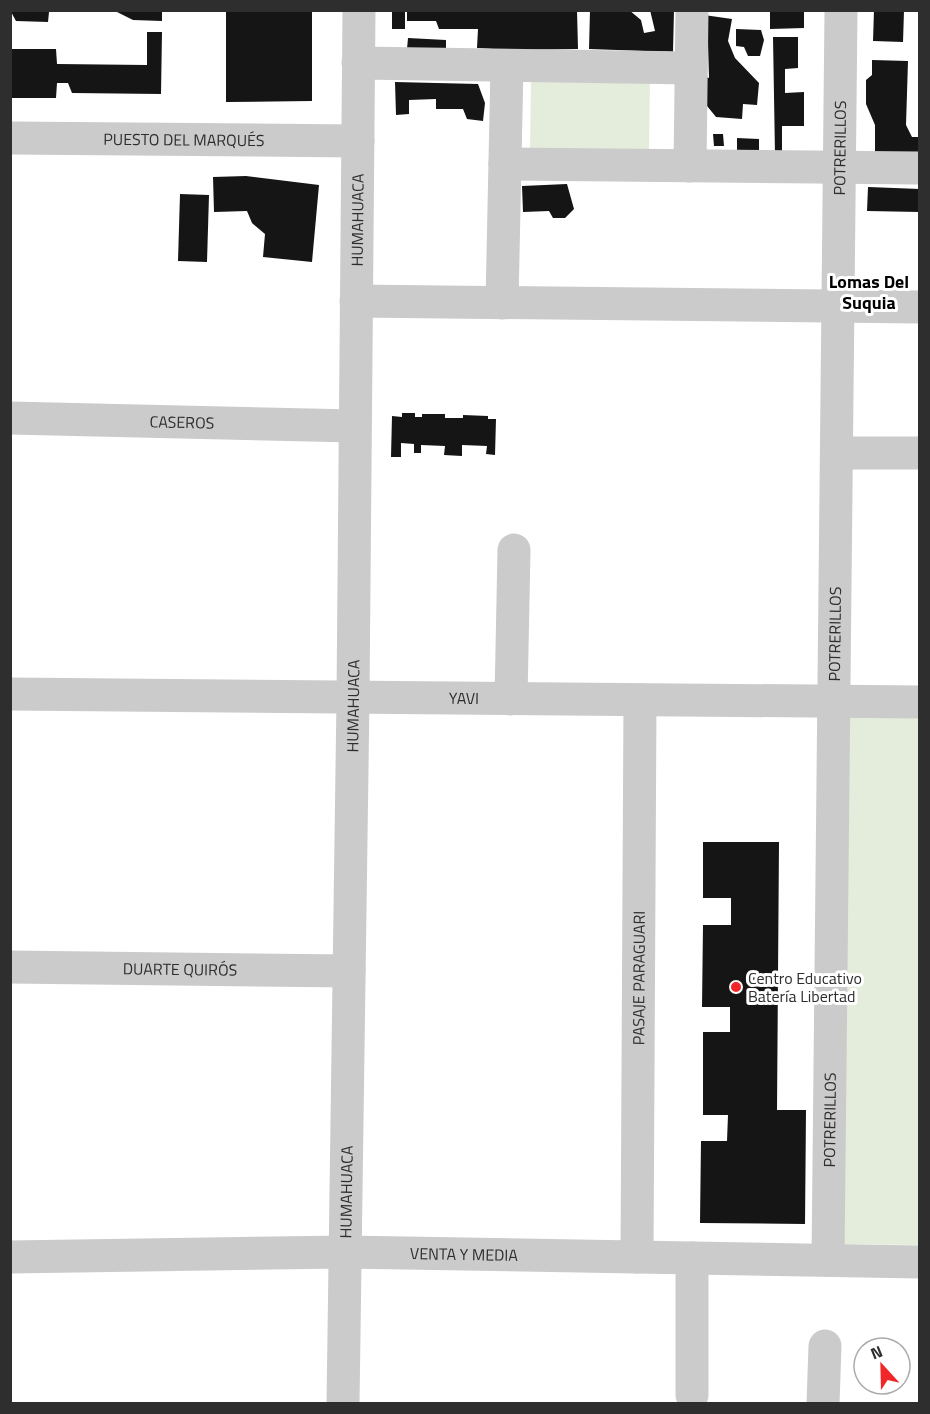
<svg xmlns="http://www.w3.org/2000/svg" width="930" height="1414" viewBox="0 0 930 1414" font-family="'Titillium Web',sans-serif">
	<rect width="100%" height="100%" fill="#fff"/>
	<!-- green -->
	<g fill="#e4eddb">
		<polygon points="531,80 650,81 649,151 530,150"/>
		<polygon points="850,714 919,716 919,1245 839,1244"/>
	</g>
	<!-- building -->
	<g fill="#151515">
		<polygon points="10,10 49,12 48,22 16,21"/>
		<polygon points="113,10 162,10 162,21 133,20"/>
		<polygon points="226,10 312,10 312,101 226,102"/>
		<rect x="392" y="10" width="13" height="19"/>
		<polygon points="407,10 577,10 578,49 511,50 477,48 478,29 439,29 436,21 407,21"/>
		<polygon points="590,10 629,10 641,20 644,33 655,31 650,10 674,10 673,52 589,49"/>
		<polygon points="770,10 804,10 804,28 770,29"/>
		<polygon points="874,10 904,10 903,42 873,41"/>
		<polygon points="704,15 732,19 728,41 735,58 759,83 757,105 743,104 742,119 716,117 703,101 704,76 709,78 708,42"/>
		<polygon points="736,29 761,30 764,40 760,56 748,56 744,47 736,46"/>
		<polygon points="147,32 162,32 161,94 72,93 68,83 57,83 56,98 10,98 10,49 56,49 57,64 147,65"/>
		<polygon points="773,37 798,37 798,68 785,69 785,93 804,92 804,126 782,126 782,155 775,155"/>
		<polygon points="408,38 446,40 446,51 407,49"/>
		<polygon points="872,60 908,61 906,125 912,137 920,137 920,156 875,157 875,125 866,104 866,80 872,75"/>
		<polygon points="395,82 478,84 485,103 483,121 467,119 463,109 436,109 436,99 409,100 409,114 396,115"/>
		<polygon points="713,134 723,134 724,146 714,146"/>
		<polygon points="737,138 759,139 759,156 737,156"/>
		<polygon points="246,176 319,185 312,262 263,257 265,234 252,223 247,211 214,212 213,177"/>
		<polygon points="567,184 574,209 565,218 553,218 549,211 523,212 522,186"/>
		<polygon points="868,187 920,189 920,212 867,211"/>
		<polygon points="180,194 209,195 207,262 178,261"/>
		<polygon points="402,413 415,413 415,417 422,417 422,414 445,414 445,418 463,418 463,415 488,416 488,419 496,419 495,455 486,454 487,446 462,445 462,456 444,455 445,446 421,445 421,453 414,453 414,444 401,443 401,457 391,457 392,416 402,417"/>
		<polygon points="703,842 779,842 777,1110 806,1110 805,1224 700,1223 701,1141 727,1141 728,1115 703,1115 703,1032 730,1032 730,1007 702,1007 703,925 731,925 731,898 703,898"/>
	</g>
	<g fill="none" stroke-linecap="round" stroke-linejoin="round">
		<!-- minor -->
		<g stroke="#cbcbcb" stroke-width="33">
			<polyline points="358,63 691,68"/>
			<path id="s1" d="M10 138 358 141"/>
			<polyline points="505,164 920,168"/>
			<polyline points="690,166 692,10"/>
			<polyline points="356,301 920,307"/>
			<polyline points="502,303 507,66"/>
			<path id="s2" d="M10 418 355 426"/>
			<polyline points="837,453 920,453"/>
			<path id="s3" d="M10 694 920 702"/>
			<polyline points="511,699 514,550"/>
			<path id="s4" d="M10 967 349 971"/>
			<path id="s5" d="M10 1257 345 1252 920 1262"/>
			<path id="s6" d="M637 1257 640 700"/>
			<path id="s7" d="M828 1260 841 10"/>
			<polyline points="692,1395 692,1258"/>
			<path id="s8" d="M343 1404 353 698 359 10"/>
			<polyline points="823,1404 825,1346"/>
		</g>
	</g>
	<!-- markers -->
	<circle fill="#f02629" stroke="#fff" stroke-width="2" cx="736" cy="987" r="6"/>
	<g text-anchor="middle" stroke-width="6" stroke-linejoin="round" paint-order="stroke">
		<!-- street labels -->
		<g font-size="16" fill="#2e2e2e" stroke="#fff">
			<text dy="6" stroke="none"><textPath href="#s1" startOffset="174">PUESTO DEL MARQUÉS</textPath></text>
			<text dy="6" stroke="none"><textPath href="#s7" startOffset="1112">POTRERILLOS</textPath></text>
			<text dy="6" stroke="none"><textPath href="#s8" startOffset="1184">HUMAHUACA</textPath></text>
			<text dy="6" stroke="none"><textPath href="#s2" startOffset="172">CASEROS</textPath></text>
			<text dy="6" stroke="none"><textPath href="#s7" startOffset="626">POTRERILLOS</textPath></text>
			<text dy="6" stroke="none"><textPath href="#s3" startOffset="454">YAVI</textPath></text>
			<text dy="6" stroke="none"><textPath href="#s8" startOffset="698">HUMAHUACA</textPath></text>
			<text dy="6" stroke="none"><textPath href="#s4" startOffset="170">DUARTE QUIRÓS</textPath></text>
			<text dy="6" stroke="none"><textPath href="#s6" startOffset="279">PASAJE PARAGUARI</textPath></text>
			<text dy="6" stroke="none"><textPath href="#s7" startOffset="140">POTRERILLOS</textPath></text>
			<text dy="6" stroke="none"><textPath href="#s8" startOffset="212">HUMAHUACA</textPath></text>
			<text dy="6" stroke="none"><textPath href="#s5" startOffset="454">VENTA Y MEDIA</textPath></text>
		</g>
		<!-- poi labels -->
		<g font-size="16" fill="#2e2e2e" stroke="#fff" text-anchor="start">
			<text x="748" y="984">Centro Educativo<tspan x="748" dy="18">Batería Libertad</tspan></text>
		</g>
		<!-- neighbourhood labels -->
		<g font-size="18" font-weight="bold" fill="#000" stroke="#fff">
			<text x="869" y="288">Lomas Del<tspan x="869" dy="21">Suquia</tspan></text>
		</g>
	</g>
	<!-- border -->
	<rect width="930" height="1414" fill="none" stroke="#2e2e2e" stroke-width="24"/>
	<!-- north arrow -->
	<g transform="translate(882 1366) rotate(338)"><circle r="28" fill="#ffffff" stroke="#ababab" stroke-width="1.5"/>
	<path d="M0-4.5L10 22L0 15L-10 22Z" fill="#f02629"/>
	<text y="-9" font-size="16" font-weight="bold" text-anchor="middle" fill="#2e2e2e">N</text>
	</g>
</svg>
